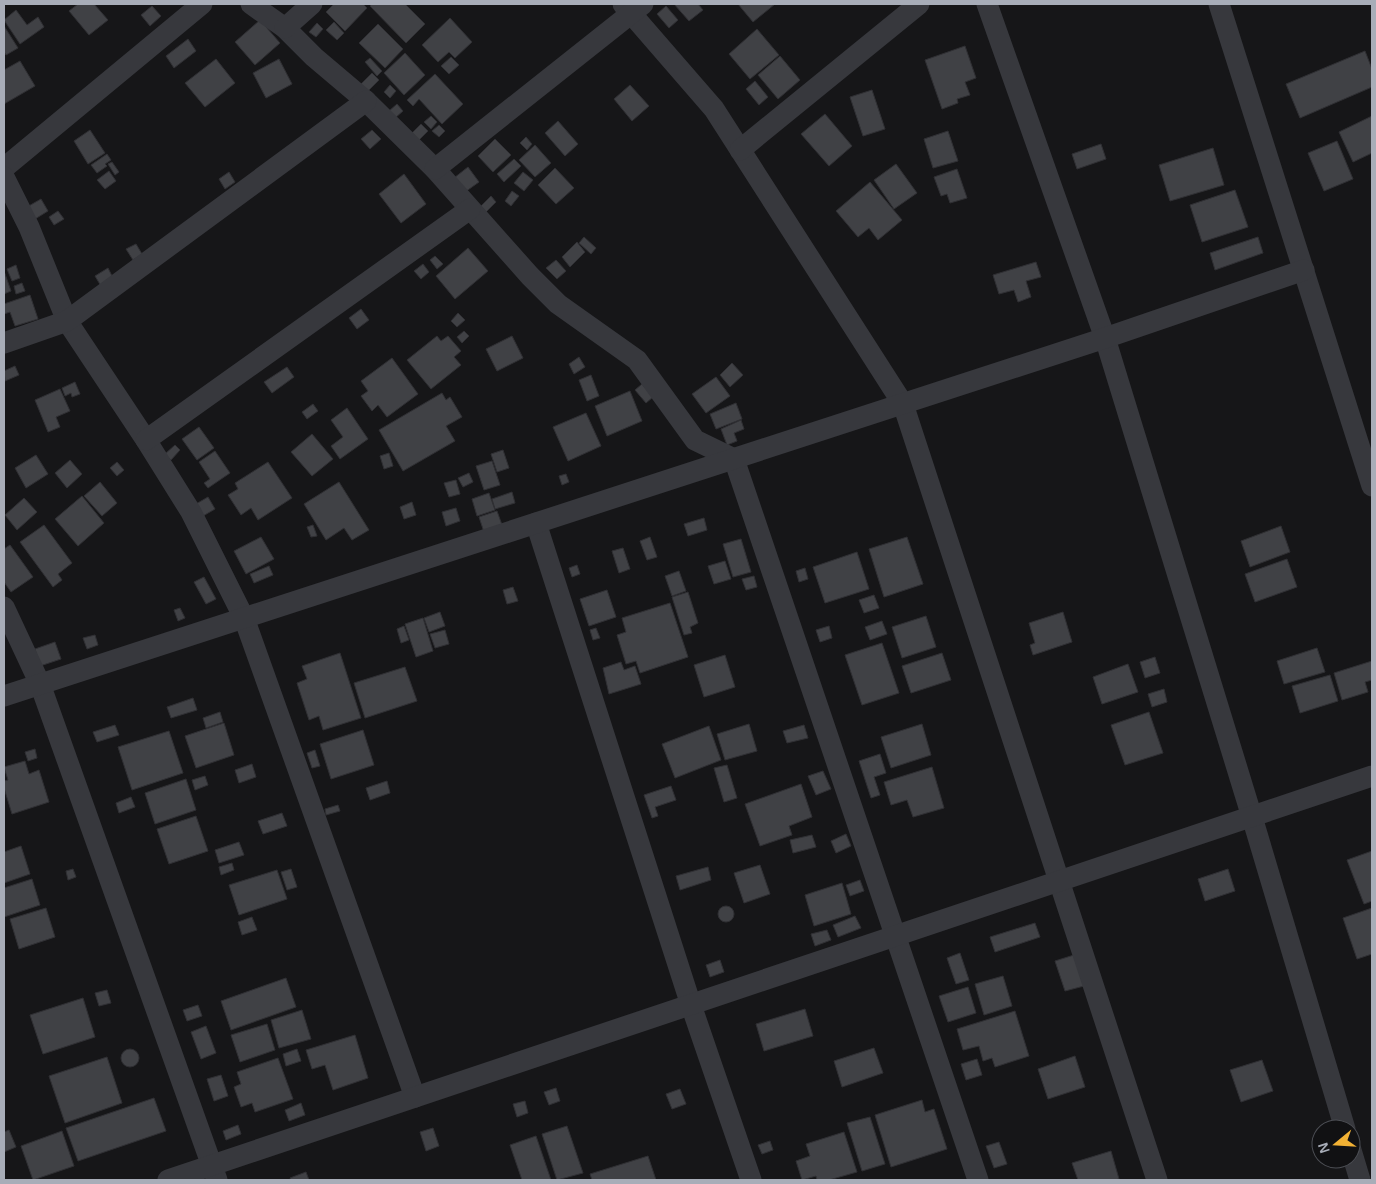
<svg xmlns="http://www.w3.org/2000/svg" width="1376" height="1184" viewBox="0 0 1376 1184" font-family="Helvetica,sans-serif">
	<rect width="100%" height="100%" fill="#161618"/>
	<!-- building -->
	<g fill="#404145" stroke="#303034">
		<polygon points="78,4 94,4 108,20 89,35 69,11"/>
		<polygon points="334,4 363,4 367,8 345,31 326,12"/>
		<polygon points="372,4 405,4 425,24 406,43 370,6"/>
		<polygon points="674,4 698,4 703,10 689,21"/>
		<polygon points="738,4 775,4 753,22"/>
		<polygon points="152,6 161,16 150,26 141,15"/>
		<polygon points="666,6 678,20 669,28 657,14"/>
		<polygon points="16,10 27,25 38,17 44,27 20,44 4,20"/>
		<polygon points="450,18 472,42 455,58 449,52 438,62 422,45"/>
		<polygon points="260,20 280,43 255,65 235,42"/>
		<polygon points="334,22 344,33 337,40 326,30"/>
		<polygon points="317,23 323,29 316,37 309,32"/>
		<polygon points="378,24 403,49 385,68 359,43"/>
		<polygon points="4,26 18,48 6,55 4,52"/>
		<polygon points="757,29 779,55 750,79 729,54"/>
		<polygon points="188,39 196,51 174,68 166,56"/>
		<polygon points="965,46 976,78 965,82 970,95 957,99 958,103 942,109 925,60"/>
		<polygon points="1365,51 1372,69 1372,87 1300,118 1286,84"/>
		<polygon points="405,53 425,75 404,95 384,73"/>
		<polygon points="780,56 800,80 778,99 758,75"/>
		<polygon points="451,57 459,65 449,74 441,66"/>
		<polygon points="370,58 382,71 377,76 365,62"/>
		<polygon points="216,59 235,83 205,107 185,83"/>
		<polygon points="279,59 292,84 266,98 253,73"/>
		<polygon points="20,61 35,86 4,104 4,70"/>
		<polygon points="372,73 379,80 368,91 361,84"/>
		<polygon points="435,74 463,104 442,124 419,99 413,106 407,100"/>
		<polygon points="755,81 768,97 759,105 746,89"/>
		<polygon points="390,85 396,91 390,98 384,92"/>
		<polygon points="630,85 649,106 632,121 614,99"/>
		<polygon points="872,90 885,129 863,136 850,97"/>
		<polygon points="397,104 403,111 395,118 389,111"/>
		<polygon points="825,114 852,146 829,166 801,134"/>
		<polygon points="431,116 437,122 431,129 424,122"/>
		<polygon points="1372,116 1372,153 1353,162 1339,132"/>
		<polygon points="558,121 578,144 565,156 545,133"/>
		<polygon points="421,124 428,131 418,141 411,134"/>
		<polygon points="439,125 445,131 439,137 432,131"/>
		<polygon points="90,130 105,153 88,164 74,141"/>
		<polygon points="372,130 381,139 370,149 361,139"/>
		<polygon points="948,131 958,161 933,168 924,139"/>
		<polygon points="526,137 532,144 527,150 520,143"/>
		<polygon points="495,139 511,155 493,172 478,156"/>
		<polygon points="1337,141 1353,179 1324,191 1308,153"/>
		<polygon points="1101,144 1106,159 1077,169 1072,154"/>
		<polygon points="535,145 551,163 535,177 519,160"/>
		<polygon points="1213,148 1224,185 1170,201 1159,165"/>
		<polygon points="107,154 111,160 105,164 107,166 97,173 91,165"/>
		<polygon points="514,159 521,166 504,182 497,174"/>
		<polygon points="112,162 119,172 115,175 108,164"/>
		<polygon points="896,164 917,193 894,209 874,180"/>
		<polygon points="468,167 479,182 465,192 454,178"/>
		<polygon points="555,168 574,188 556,204 538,185"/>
		<polygon points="957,169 967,198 950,203 947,194 941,196 934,177"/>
		<polygon points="109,171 116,181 105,189 97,180"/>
		<polygon points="229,172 235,182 225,189 219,179"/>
		<polygon points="523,172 533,180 524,191 514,183"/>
		<polygon points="404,174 426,204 401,223 379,194"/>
		<polygon points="870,182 902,220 878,240 869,228 858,237 836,211"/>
		<polygon points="1235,190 1248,227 1202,242 1190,205"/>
		<polygon points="512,191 519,196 511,206 505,201"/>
		<polygon points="491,196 496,202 486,212 481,206"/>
		<polygon points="41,199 48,211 35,219 27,207"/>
		<polygon points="58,211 64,219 54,225 49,217"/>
		<polygon points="584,237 596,248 591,254 579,243"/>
		<polygon points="1258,237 1263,253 1215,270 1210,253"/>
		<polygon points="577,242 585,252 570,267 562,257"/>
		<polygon points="136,244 142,254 133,260 126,249"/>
		<polygon points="468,248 488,271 455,299 436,276"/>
		<polygon points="435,256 443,264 437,269 430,260"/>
		<polygon points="556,260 566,271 557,279 546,268"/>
		<polygon points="1036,262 1041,277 1026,281 1031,297 1018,302 1014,290 999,294 993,275"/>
		<polygon points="423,264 429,272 421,279 414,271"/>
		<polygon points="16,265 20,278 12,281 7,269"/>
		<polygon points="108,268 113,278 101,286 95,276"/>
		<polygon points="4,271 11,291 4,294"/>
		<polygon points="22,283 25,291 16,294 14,286"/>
		<polygon points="30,295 38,319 15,326 10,312 4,314 4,304"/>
		<polygon points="361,309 369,320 357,329 349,318"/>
		<polygon points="458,313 465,320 457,327 451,321"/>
		<polygon points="464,331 469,336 462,343 457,337"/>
		<polygon points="437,336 441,341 448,336 461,351 454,357 461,365 431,389 407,360"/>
		<polygon points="512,336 523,358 497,371 486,349"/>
		<polygon points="579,357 585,367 574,374 569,364"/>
		<polygon points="392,358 418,394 387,417 378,405 372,411 361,396 368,391 361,381"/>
		<polygon points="732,363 743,375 730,387 720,375"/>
		<polygon points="15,366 19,375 5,381 4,371"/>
		<polygon points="287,367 294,377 272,393 264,382"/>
		<polygon points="591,375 599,396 587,401 579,380"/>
		<polygon points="716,377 730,396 706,413 692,394"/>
		<polygon points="75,382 80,394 72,397 71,393 65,396 62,388"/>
		<polygon points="642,384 653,397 646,403 635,390"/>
		<polygon points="60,389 70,411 56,417 60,427 48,432 35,400"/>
		<polygon points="630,391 642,421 607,436 595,406"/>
		<polygon points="442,393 446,400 450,397 462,417 446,426 455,441 403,471 379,430"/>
		<polygon points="736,403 742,419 716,429 710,414"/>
		<polygon points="313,404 318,411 307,419 302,412"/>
		<polygon points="347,408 368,439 340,459 331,446 343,437 331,420"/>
		<polygon points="586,413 601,446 568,461 553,427"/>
		<polygon points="741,420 744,429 734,433 737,441 727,445 721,429"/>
		<polygon points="199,427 214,448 197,460 182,439"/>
		<polygon points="312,434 333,459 312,476 291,452"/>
		<polygon points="175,445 180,450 171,460 165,454"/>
		<polygon points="503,450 509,468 497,472 491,454"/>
		<polygon points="215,451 230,473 208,488 204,483 210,479 199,462"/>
		<polygon points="389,453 393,466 384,469 380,456"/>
		<polygon points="36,455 48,474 26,488 15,468"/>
		<polygon points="70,460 82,474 67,488 55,473"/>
		<polygon points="492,461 500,485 484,490 476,466"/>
		<polygon points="117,462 124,470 117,476 110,468"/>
		<polygon points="268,462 292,498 258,520 251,508 241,515 228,495 238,489 235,483"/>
		<polygon points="469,473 473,482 463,487 458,478"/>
		<polygon points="566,474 569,482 562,485 559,476"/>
		<polygon points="456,480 460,494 449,497 444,483"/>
		<polygon points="100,482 117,503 102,516 84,496"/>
		<polygon points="339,482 369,530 352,540 344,528 326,540 304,504"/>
		<polygon points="512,492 515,503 495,509 492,499"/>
		<polygon points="489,493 495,510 477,516 472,499"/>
		<polygon points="82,496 104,523 78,546 55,519"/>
		<polygon points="208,497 215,509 203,516 196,504"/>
		<polygon points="24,498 37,512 17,530 5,515"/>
		<polygon points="412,502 416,515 404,519 400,507"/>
		<polygon points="456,508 460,521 446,526 442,512"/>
		<polygon points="497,511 502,525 484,532 479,517"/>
		<polygon points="704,518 707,530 688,536 684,524"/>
		<polygon points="44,525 72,563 58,574 62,580 53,587 20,542"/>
		<polygon points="313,525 317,536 311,537 307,527"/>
		<polygon points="1281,526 1290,552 1250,567 1241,541"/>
		<polygon points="261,537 274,559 246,574 234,551"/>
		<polygon points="650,537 657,557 647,560 640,541"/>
		<polygon points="907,537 923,584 884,597 869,549"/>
		<polygon points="741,539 751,572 733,577 723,544"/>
		<polygon points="10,545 33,577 11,592 4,582 4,549"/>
		<polygon points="623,548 630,569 619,573 612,551"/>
		<polygon points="857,552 869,589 825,603 813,567"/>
		<polygon points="1287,559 1297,587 1255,602 1245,574"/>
		<polygon points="725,561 731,579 714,584 708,566"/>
		<polygon points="577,565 580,574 572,577 569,568"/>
		<polygon points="269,566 273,575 254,583 250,574"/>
		<polygon points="805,568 808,579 799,582 796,571"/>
		<polygon points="679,571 686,591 672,596 665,576"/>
		<polygon points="754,576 757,587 746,590 742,579"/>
		<polygon points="204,577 216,599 206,604 194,582"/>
		<polygon points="513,587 518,601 507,604 503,590"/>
		<polygon points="607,590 616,617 589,626 580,599"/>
		<polygon points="688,592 698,623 690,627 692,633 684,635 672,597"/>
		<polygon points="874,595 879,608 864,613 859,600"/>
		<polygon points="670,603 688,657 640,673 636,661 626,664 617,635 626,632 622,618"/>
		<polygon points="180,608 185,618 178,621 174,610"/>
		<polygon points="440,612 445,626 429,632 424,618"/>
		<polygon points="1063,612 1072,642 1033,655 1030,645 1035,643 1029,623"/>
		<polygon points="926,616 936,647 902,658 892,627"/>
		<polygon points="423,618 433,651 416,657 405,624"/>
		<polygon points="882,621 887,634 870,640 865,627"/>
		<polygon points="404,626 409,640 401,643 397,629"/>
		<polygon points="829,626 832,638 820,642 816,630"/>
		<polygon points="596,628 600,638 593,640 590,630"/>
		<polygon points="445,630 449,644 435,648 430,634"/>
		<polygon points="95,635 98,645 87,649 83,638"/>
		<polygon points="55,642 61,659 40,666 35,649"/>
		<polygon points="882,643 899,693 862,705 845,655"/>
		<polygon points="1317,648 1325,672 1284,684 1277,661"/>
		<polygon points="340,653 361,718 323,730 319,716 309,720 297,683 307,679 302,666"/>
		<polygon points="942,653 951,680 911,693 902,666"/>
		<polygon points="725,655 735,687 704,697 694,665"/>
		<polygon points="1155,657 1160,673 1145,678 1140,662"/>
		<polygon points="1372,661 1372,680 1365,682 1368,692 1342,700 1334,673"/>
		<polygon points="621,662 624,670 635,666 641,684 609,694 603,668"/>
		<polygon points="1128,664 1138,692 1102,704 1093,677"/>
		<polygon points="405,667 417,701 365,718 354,683"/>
		<polygon points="1330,675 1338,701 1300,713 1292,686"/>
		<polygon points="1164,689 1167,702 1152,707 1148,694"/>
		<polygon points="193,698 197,710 171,718 167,707"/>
		<polygon points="220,712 223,722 206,728 203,718"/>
		<polygon points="1149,712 1163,753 1125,765 1111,725"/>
		<polygon points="224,723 234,755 196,768 185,736"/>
		<polygon points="749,724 757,751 725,760 717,734"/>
		<polygon points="922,724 931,755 891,768 881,737"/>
		<polygon points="115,725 119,735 97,742 93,732"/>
		<polygon points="804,725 808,738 787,743 783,731"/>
		<polygon points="709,726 721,760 675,778 662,744"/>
		<polygon points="363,730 374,765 331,779 320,744"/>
		<polygon points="169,731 183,773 132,790 118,747"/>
		<polygon points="35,749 37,758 28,761 25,752"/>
		<polygon points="315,750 320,766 312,768 307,753"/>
		<polygon points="880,754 886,773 874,777 880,795 871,798 859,761"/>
		<polygon points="25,761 29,774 39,770 49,802 12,814 4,788 4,781 8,780 4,767"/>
		<polygon points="252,764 256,777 239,783 235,770"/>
		<polygon points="727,765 737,798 724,802 714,768"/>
		<polygon points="932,767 944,808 913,817 907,800 891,805 884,782"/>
		<polygon points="823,771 831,789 816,795 808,776"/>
		<polygon points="205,776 208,785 195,790 192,780"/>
		<polygon points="186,779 196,810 155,824 145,793"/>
		<polygon points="387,781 390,793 370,800 366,788"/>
		<polygon points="801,784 812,817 789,826 792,835 760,846 745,804"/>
		<polygon points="671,786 676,800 655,807 658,816 652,818 644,795"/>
		<polygon points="131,797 135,807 119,813 116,803"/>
		<polygon points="338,805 340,811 326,815 325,809"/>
		<polygon points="282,813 287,826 263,834 258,821"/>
		<polygon points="196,816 208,851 169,864 157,829"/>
		<polygon points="846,834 851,846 836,853 831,841"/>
		<polygon points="812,835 816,847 793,853 790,840"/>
		<polygon points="239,842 244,855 219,863 215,850"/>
		<polygon points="21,846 30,874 4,883 4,852"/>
		<polygon points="1372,851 1372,901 1364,904 1347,860"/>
		<polygon points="232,863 234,870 221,875 219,867"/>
		<polygon points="760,865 770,894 744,903 734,873"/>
		<polygon points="708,867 711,880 680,890 676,876"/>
		<polygon points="73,869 76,877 68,880 66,871"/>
		<polygon points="291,869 297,887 287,890 281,872"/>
		<polygon points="1228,869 1235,891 1205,901 1198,879"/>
		<polygon points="277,870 287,899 239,915 229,885"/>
		<polygon points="32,879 40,905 4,917 4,888"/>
		<polygon points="860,880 864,891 850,896 846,885"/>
		<polygon points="842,883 851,914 814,926 805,895"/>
		<circle cx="726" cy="914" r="8"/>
		<polygon points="46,908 55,937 19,949 10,919"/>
		<polygon points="1372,908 1372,954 1357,959 1343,918"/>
		<polygon points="855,916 861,928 838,937 833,925"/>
		<polygon points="252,917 257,930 242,935 238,922"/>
		<polygon points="1035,923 1040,937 995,952 990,937"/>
		<polygon points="827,930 831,940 815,946 811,934"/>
		<polygon points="960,953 969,980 956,984 947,958"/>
		<polygon points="1074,955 1084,986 1065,991 1055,961"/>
		<polygon points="720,960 724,972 710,977 706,965"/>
		<polygon points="1003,976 1012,1006 984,1015 975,984"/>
		<polygon points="286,978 296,1007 231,1030 221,1001"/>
		<polygon points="968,987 976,1013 948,1022 939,996"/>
		<polygon points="107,990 111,1003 99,1006 95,993"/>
		<polygon points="83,998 95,1037 43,1054 30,1015"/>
		<polygon points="198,1005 202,1016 187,1021 183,1010"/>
		<polygon points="805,1009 813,1036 764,1051 756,1024"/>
		<polygon points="302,1010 311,1039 279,1048 271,1020"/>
		<polygon points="1015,1011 1029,1056 995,1067 992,1058 983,1061 979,1046 963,1050 957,1029"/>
		<polygon points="267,1024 275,1050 240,1062 231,1035"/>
		<polygon points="206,1026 216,1053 201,1059 191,1032"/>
		<polygon points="355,1035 368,1078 333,1090 325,1065 312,1069 306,1050"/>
		<polygon points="874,1048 883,1073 842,1087 834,1061"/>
		<circle cx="130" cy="1058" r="9"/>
		<polygon points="297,1049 301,1061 286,1066 283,1054"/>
		<polygon points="1075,1056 1085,1087 1048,1099 1038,1069"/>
		<polygon points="107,1057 122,1103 65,1123 49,1076"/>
		<polygon points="278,1058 293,1099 255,1112 252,1103 241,1107 234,1087 241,1084 237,1072"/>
		<polygon points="977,1059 982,1075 966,1080 961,1064"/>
		<polygon points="1262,1060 1273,1091 1241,1102 1230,1070"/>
		<polygon points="221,1075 228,1096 214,1101 207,1079"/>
		<polygon points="556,1088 560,1101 549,1105 544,1092"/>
		<polygon points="680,1089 686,1104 672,1109 666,1094"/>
		<polygon points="154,1098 166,1131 78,1161 66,1128"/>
		<polygon points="922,1100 925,1112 934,1109 947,1149 891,1167 875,1115"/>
		<polygon points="525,1101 528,1113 517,1117 513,1104"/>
		<polygon points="301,1103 305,1115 289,1121 285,1110"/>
		<polygon points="870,1117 885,1164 862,1171 847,1123"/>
		<polygon points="238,1125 241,1134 226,1140 223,1131"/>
		<polygon points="567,1126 583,1173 557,1180 542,1134"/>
		<polygon points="433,1128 439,1146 426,1151 420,1132"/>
		<polygon points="9,1130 16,1147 4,1152 4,1132"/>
		<polygon points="62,1131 74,1166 33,1180 21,1146"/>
		<polygon points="844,1132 857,1172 829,1180 817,1180 816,1176 802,1180 796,1161 810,1156 806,1144"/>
		<polygon points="536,1136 551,1180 522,1180 510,1145"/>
		<polygon points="770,1141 773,1150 762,1154 758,1145"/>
		<polygon points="999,1142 1007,1164 994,1168 986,1146"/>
		<polygon points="1111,1151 1119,1179 1114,1180 1078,1180 1072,1163"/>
		<polygon points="648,1156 656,1180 592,1180 590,1174"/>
		<polygon points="306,1172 309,1180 291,1180 290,1178"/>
	</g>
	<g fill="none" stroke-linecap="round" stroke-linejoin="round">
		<!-- street -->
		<g stroke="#37383d" stroke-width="21">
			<polyline points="251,4 285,28 314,57 366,101 435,169 530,276 558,304 637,360 695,440 734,459 978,1180"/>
			<polyline points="623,4 714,109 903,404 1157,1180"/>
			<polyline points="987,4 1105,338 1252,817 1345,1129"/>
			<polyline points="1219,4 1372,486"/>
			<polyline points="285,28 312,4"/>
			<polyline points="740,150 919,4"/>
			<polyline points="4,168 202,4"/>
			<polyline points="435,169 643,4"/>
			<polyline points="4,177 29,227 67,321 146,440 191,512 244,618 415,1097"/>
			<polyline points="4,343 67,321 366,101"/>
			<polyline points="146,440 470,209"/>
			<polyline points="536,523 691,1005 751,1180"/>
			<polyline points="4,607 40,684 217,1180"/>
			<polyline points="4,696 1105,338 1304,270"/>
			<polyline points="1351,1150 1360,1180"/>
			<polyline points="168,1180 1372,776"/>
		</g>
	</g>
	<!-- border -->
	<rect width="1376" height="1184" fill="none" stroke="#a8adb8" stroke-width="10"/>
	<!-- north arrow -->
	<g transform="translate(1336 1144) rotate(252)"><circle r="24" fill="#111113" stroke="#4d4f55"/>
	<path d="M0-4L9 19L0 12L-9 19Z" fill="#f2b134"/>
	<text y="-8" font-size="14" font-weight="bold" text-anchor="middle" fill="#a8adb8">N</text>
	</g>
</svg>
